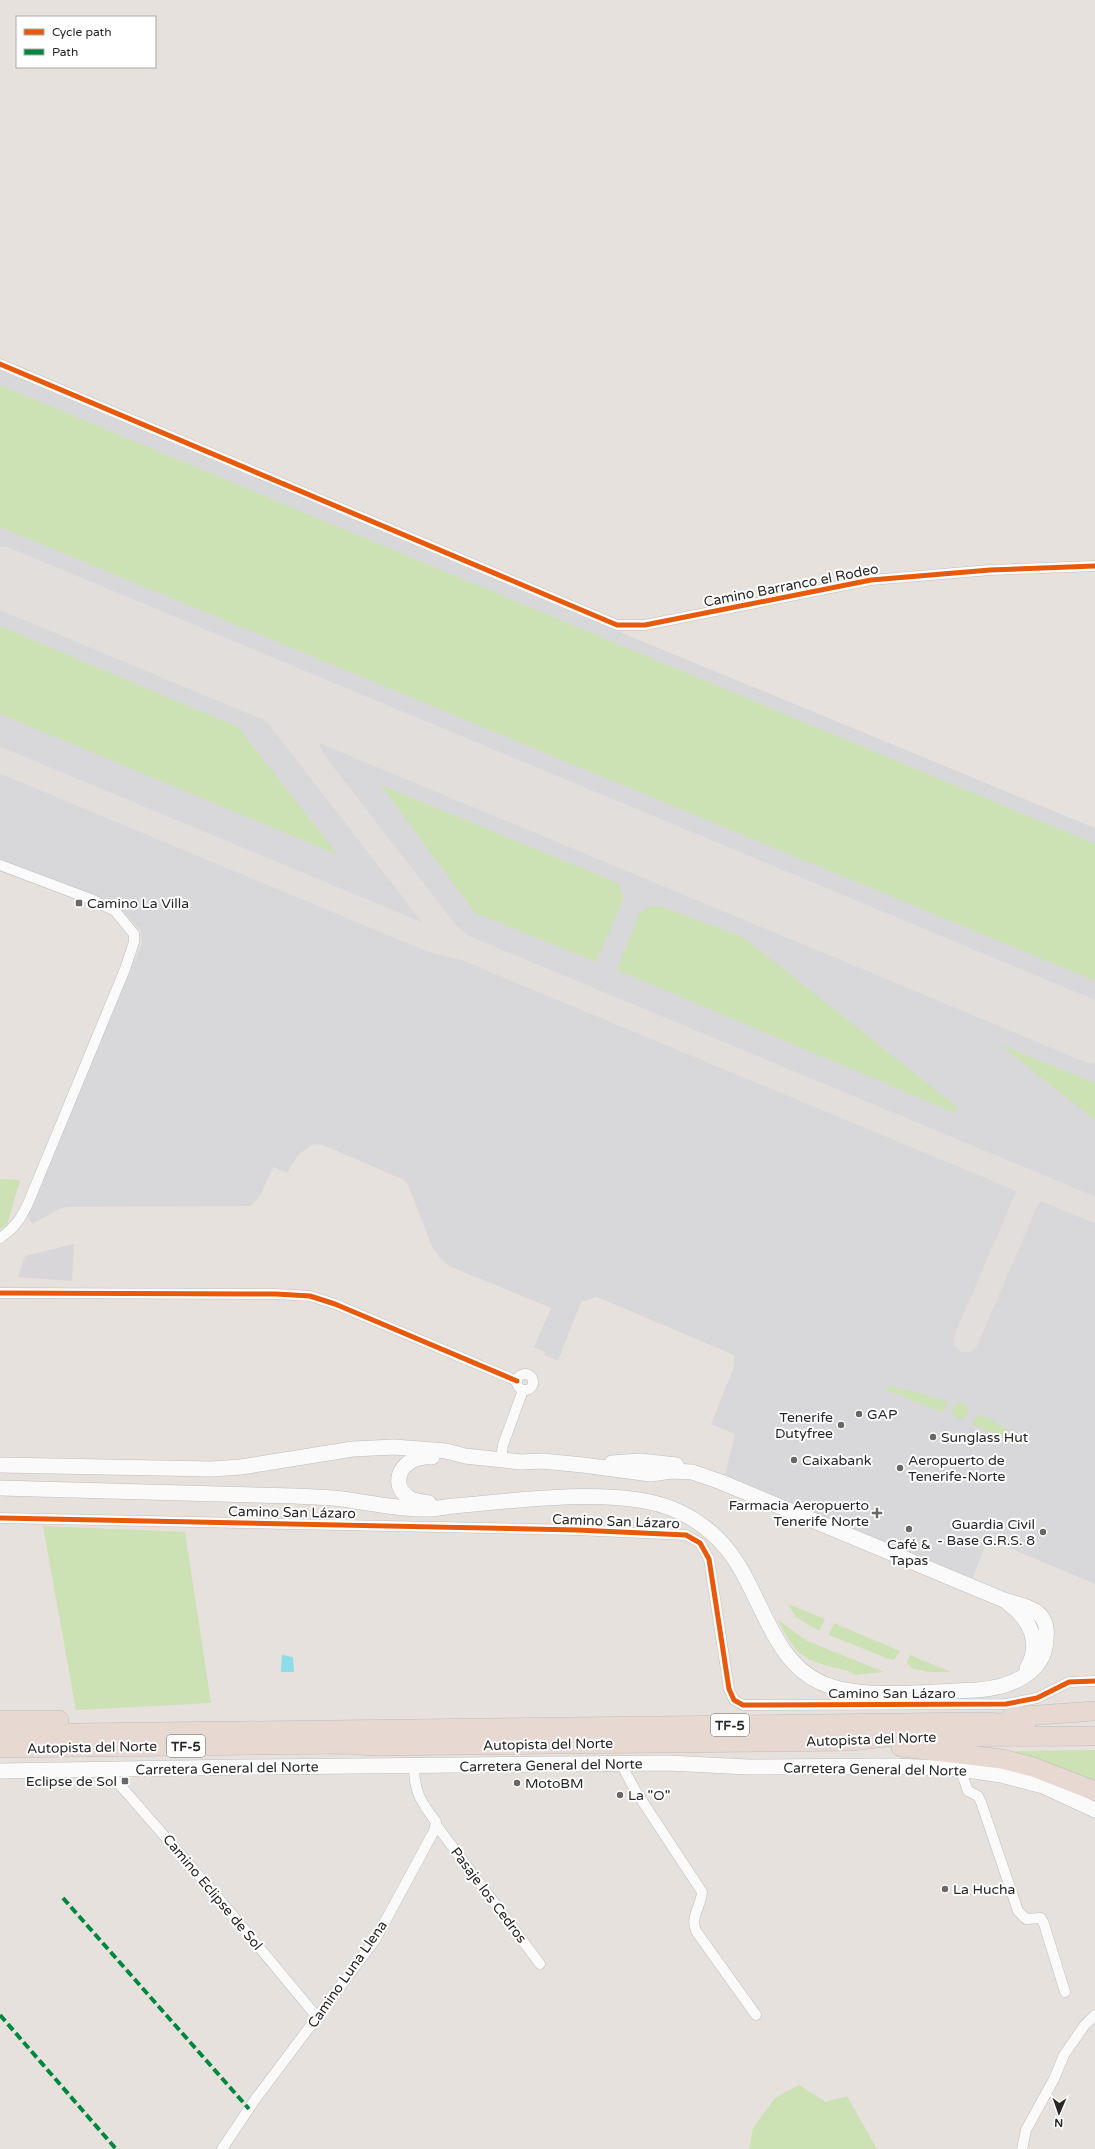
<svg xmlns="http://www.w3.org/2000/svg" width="1095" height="2149" viewBox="0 0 1095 2149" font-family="'Varela Round',sans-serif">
	<rect width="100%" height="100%" fill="#e6e1dc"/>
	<!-- industrial -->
	<polygon fill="#d8d6d8" points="74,1244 72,1281 18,1277 25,1256"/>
	<!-- airport -->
	<polygon fill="#d8d8db" points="0,370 569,611 1095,828 1095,1584 988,1539 968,1589 722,1487 735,1434 711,1424 734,1367 734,1355 597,1297 581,1302 558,1361 544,1355 545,1352 534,1347 551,1308 449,1266 440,1258 432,1247 409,1187 404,1180 323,1145 313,1144 298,1155 287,1173 273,1167 261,1194 251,1206 69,1207 61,1208 32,1224 28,1216 142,943 141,931 117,905 0,860"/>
	<!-- green -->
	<g fill="#cce1b4">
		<polygon points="0,385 1095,844 1095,981 0,527"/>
		<polygon points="0,626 238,727 338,855 0,714"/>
		<polygon points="381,785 618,883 624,898 596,962 475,913"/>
		<polygon points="650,906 663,907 743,937 957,1107 955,1113 617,970 639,914"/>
		<polygon points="999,1044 1095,1083 1095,1120"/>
		<polygon points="0,1179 20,1180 7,1225 0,1229"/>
		<polygon points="887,1386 920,1393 947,1401 944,1413 886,1390"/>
		<circle cx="960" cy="1411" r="8"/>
		<polygon points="977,1414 992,1420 1019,1439 1018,1445 972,1424 977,1418"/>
		<polygon points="43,1526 185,1532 211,1703 76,1710"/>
		<polygon points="788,1604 825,1619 819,1631 796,1617"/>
		<path d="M778 1620 807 1641 884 1672 854 1675 851 1672C807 1659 801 1665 778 1620Z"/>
		<polygon points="834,1623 900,1651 894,1660 889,1659 829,1635"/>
		<polygon points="910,1655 951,1672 928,1672 911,1668 907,1662"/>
		<polygon points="1095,1750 1095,1785 999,1753 1021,1751"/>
		<polygon points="799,2085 826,2102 847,2096 877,2149 749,2149 753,2128 775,2098"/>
	</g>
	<!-- water -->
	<polygon fill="#8edce9" points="282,1655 293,1657 294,1672 281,1672"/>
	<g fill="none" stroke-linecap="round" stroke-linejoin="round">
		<!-- taxiway -->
		<g stroke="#e1dedc" stroke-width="25">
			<path d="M200 661C227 674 250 689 272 708L447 934 463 947"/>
			<path d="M311 757C297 730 316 715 343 720"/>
			<polyline points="0,760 432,940 465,948 1095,1210"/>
			<polyline points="966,1340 1028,1196 1032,1192 1043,1188"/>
		</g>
		<!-- runway -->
		<polyline stroke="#e1dedc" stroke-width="61" points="0,577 1095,1033"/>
		<defs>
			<g id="minor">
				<polyline points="0,364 617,625 645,625 871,580 990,570 1095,566"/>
				<path d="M0 865 93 900 115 911 134 934V942L125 969 29 1201C22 1217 15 1228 0 1238"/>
				<polyline points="0,1293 276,1294 310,1296 335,1304 517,1381"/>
				<circle cx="525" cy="1382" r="8"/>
				<polyline points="501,1459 503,1445 523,1390"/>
				<polyline points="0,1518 577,1530 686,1535 700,1543 709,1559 729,1689 734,1700 743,1705 1006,1704 1037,1698 1069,1682 1095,1681"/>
				<path d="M621 1764 635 1790 702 1892C701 1907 690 1916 696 1931L756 2015"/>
				<polyline points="106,1769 215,1894 317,2017"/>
				<polyline points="960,1769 968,1791 978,1796 981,1802 1018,1911 1026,1919 1041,1918 1044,1924 1065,1992"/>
				<polyline points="437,1826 540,1964"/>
				<path d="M222 2149 254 2101 375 1940 434 1831 436 1822C421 1802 414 1792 414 1766"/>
				<polyline points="1022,2149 1026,2130 1054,2079 1064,2055 1084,2026 1095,2015"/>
			</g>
			<g id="secondary">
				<polyline points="612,1463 640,1461 676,1465"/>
				<polyline points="0,1465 212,1469 241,1467 353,1449 394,1447 446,1451 465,1456 521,1462 542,1461 583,1465 651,1474 671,1471 692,1472 721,1482 1016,1605"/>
				<path d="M0 1488 295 1496C311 1497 326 1497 342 1499 370 1503 398 1509 426 1509 436 1509 444 1507 453 1506 515 1501 616 1486 673 1509 699 1520 722 1539 737 1563 764 1605 776 1667 827 1685 865 1700 935 1691 977 1690 1007 1688 1045 1675 1046 1639 1047 1631 1046 1621 1040 1615 1032 1607 1017 1604 1007 1601"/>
				<path d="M429 1503C423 1502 417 1502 411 1499 386 1485 402 1454 432 1457"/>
				<path d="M1009 1604C1030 1619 1042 1644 1027 1668"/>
				<polyline points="0,1771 244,1767 668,1763 748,1767 896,1766 960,1769 1001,1775 1043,1786 1095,1810"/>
			</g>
			<g id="motorway">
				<polyline points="1011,1717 1095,1711"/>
				<polyline points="0,1720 59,1720"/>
				<polyline points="0,1734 980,1722 1026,1724"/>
				<polyline points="901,1747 1002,1759 1033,1767 1095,1791"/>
				<polyline points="0,1748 347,1744 372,1746 852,1741 885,1737 1095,1736"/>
			</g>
		</defs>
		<!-- minor casing -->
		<use href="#minor" stroke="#bfbdbe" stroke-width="11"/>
		<!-- secondary casing -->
		<use href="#secondary" stroke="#bfbdbe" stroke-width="16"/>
		<!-- motorway casing -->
		<use href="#motorway" stroke="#bfbdbb" stroke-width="20"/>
		<!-- minor -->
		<use href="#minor" stroke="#fbfafa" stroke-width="10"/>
		<!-- secondary -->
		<use href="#secondary" stroke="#fbfafa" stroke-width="15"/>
		<!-- motorway -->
		<use href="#motorway" stroke="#e8d8d2" stroke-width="19"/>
		<!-- quiet -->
		<g stroke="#00873e" stroke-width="4" stroke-dasharray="8 4" stroke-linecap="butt">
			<polyline points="63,1898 249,2109"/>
			<polyline points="0,2015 116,2149"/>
		</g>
		<defs>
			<g id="cycleway">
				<polyline points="0,364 617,625 645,625 871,580 990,570 1095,566"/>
				<polyline points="0,1293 276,1294 310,1296 335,1304 517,1381"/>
				<polyline points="0,1518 577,1530 686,1535 700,1543 709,1559 729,1689 734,1700 743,1705 1006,1704 1037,1698 1069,1682 1095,1681"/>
			</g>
		</defs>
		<!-- cycleway casing -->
		<use href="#cycleway" stroke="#fff" stroke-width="8"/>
		<!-- cycleway -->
		<use href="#cycleway" stroke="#e8590c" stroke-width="5"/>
	</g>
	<!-- markers -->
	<g fill="#6a6866" stroke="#fff" stroke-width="1.5">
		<rect x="75" y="899" width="8" height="8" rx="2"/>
		<circle cx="859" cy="1414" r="4"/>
		<circle cx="841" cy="1425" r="4"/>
		<circle cx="933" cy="1437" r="4"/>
		<circle cx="794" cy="1460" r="4"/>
		<circle cx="900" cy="1468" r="4"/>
		<path d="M875 1507h4v4h4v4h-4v4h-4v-4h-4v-4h4z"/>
		<circle cx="909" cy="1529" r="4"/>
		<circle cx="1043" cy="1532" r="4"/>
		<rect x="121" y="1777" width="8" height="8" rx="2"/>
		<circle cx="517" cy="1783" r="4"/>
		<circle cx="620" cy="1795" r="4"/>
		<circle cx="945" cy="1889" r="4"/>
	</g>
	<g text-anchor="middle" stroke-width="4" stroke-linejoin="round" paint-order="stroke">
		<!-- shield labels -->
		<g fill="#fff" stroke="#686868" stroke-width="1">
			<rect x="711" y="1714" width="38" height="22" rx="3"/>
			<rect x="167" y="1735" width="38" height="22" rx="3"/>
		</g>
		<g font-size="13" font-weight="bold" fill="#272727">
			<text x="730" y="1730">TF-5</text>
			<text x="186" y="1751">TF-5</text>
		</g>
		<!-- street labels -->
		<g font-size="14" fill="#272727" stroke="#fff">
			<text transform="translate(791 585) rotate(-11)" y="5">Camino Barranco el Rodeo</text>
			<text transform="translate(292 1512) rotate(1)" y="5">Camino San Lázaro</text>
			<text transform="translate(616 1521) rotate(2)" y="5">Camino San Lázaro</text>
			<text x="892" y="1698">Camino San Lázaro</text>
			<text transform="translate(871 1739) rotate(-2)" y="5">Autopista del Norte</text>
			<text transform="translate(548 1744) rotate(-1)" y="5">Autopista del Norte</text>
			<text transform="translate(92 1747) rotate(-1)" y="5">Autopista del Norte</text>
			<text transform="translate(551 1765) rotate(-1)" y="5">Carretera General del Norte</text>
			<text transform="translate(227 1768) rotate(-1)" y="5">Carretera General del Norte</text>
			<text transform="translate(875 1769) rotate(1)" y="5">Carretera General del Norte</text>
			<text transform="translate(213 1892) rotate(50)" y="5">Camino Eclipse de Sol</text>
			<text transform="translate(489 1895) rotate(53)" y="5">Pasaje los Cedros</text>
			<text transform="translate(347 1974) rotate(-55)" y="5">Camino Luna Llena</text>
		</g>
		<!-- poi labels -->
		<g font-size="14" fill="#272727" stroke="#fff" text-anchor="start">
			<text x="87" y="908">Camino La Villa</text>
			<text x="867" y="1419">GAP</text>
			<text x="833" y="1422" text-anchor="end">Tenerife<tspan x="833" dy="16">Dutyfree</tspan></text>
			<text x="941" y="1442">Sunglass Hut</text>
			<text x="802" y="1465">Caixabank</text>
			<text x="908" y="1465">Aeropuerto de<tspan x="908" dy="16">Tenerife-Norte</tspan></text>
			<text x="869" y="1510" text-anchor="end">Farmacia Aeropuerto<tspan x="869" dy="16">Tenerife Norte</tspan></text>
			<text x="1035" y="1529" text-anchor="end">Guardia Civil<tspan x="1035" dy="16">- Base G.R.S. 8</tspan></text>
			<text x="909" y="1549" text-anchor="middle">Café &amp;<tspan x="909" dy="16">Tapas</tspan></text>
			<text x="117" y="1786" text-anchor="end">Eclipse de Sol</text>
			<text x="525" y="1788">MotoBM</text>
			<text x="628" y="1800">La "O"</text>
			<text x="953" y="1894">La Hucha</text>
		</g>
	</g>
	<!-- legend -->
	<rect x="16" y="16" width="140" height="52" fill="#ffffff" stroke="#a9a9a9"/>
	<rect x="24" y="29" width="20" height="6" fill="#e8590c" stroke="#a9a9a9"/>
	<text x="52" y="36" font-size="12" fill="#272727">Cycle path</text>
	<rect x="24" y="49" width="20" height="6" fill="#00873e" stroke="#a9a9a9"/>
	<text x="52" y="56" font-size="12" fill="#272727">Path</text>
	<!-- north arrow -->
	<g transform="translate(1059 2113) rotate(182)" stroke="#ffffff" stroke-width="3" paint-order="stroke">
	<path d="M0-3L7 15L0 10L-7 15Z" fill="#272727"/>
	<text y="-6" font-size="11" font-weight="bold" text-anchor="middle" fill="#272727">N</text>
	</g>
</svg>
